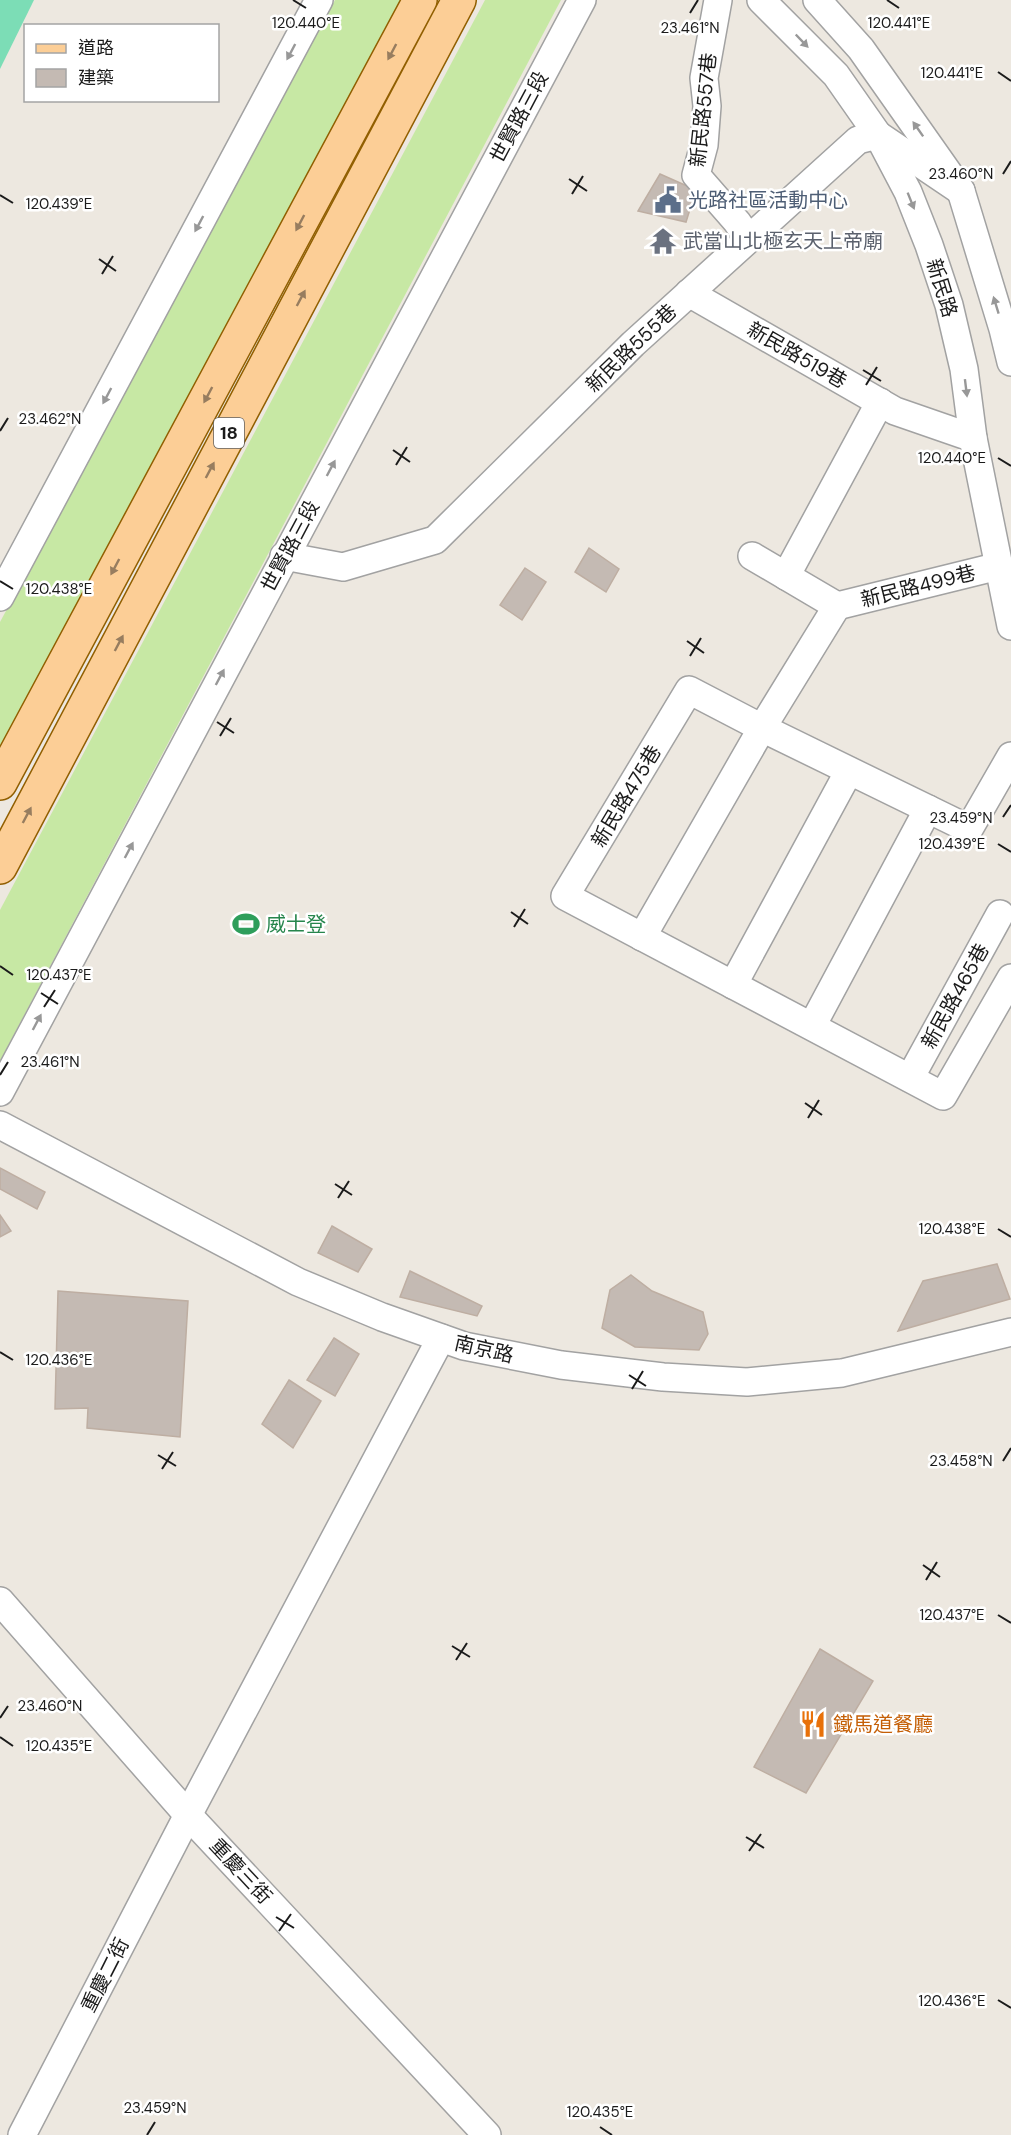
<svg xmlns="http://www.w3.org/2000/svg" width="1011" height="2135" viewBox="0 0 1011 2135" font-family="'DM Sans','Noto Sans TC',sans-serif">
	<rect width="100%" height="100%" fill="#ede8e0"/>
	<!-- grass -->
	<g fill="#c7e8a4">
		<polygon points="335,0 406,0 0,749 0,622"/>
		<polygon points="485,0 561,0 0,1061 0,910"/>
	</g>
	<!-- pitch -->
	<polygon fill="#7cddb6" points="0,0 34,0 0,69"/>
	<!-- building -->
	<g fill="#c4bab3" stroke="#beaea2" stroke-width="1.5">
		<polygon points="660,174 696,190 686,222 638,211"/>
		<polygon points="589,548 619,569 606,592 575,572"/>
		<polygon points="525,568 546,582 522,620 500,605"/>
		<polygon points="0,1168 45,1192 37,1209 0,1189"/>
		<polygon points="0,1215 11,1231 0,1237"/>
		<polygon points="332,1226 372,1249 358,1272 318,1253"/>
		<polygon points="997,1264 1010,1299 898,1331 923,1281"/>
		<polygon points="410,1271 482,1306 477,1316 400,1297"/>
		<polygon points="631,1275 652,1291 703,1312 708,1334 699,1350 635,1347 602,1328 610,1290"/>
		<polygon points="58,1291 188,1301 180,1437 87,1428 88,1408 55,1409"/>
		<polygon points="334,1338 359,1354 335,1396 307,1380"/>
		<polygon points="289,1380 321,1401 293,1448 262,1424"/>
		<polygon points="820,1649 873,1681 806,1793 754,1767"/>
	</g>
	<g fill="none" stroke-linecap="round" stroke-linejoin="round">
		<defs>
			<g id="minor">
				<polyline points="718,0 704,78 707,106 704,145 696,175 737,222 748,238"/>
				<polyline points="761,0 836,75 878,135 908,192 929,245 949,305 964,369 973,438 1011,626"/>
				<polyline points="817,0 861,49 961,191 1003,329 1011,362"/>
				<polyline points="689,293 895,411 973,438"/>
				<polyline points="284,556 343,567 435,540 633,344 858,140 878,135 961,191"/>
				<polyline points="786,576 880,402"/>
				<polyline points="0,597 319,0"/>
				<polyline points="837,606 999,566"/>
				<polyline points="1011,756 969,829 762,728 689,690 565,896 943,1096 1011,978"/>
				<polyline points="642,937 762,728 837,606 752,556"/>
				<polyline points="733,985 849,771"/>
				<polyline points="812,1026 928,809"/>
				<polyline points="910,1078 1000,914"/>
				<polyline points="0,1092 582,0"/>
				<polyline points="0,1125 298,1282 382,1317 464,1346 561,1365 663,1377 747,1382 842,1373 1011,1332"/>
				<polyline points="0,1601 188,1815 487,2135"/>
				<polyline points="22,2135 188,1815 441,1338"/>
			</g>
			<g id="major">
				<polyline points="0,783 420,0"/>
				<polyline points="0,867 459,0"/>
			</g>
		</defs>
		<!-- minor casing -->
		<use href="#minor" stroke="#a2a2a2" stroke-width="30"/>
		<!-- major casing -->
		<use href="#major" stroke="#915f00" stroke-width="36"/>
		<!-- minor -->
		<use href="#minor" stroke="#fff" stroke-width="27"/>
		<!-- major -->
		<use href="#major" stroke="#fcce96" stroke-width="33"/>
	</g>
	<!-- one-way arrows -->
	<defs><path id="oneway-solid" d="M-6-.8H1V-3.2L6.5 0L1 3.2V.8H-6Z" transform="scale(1.5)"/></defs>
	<g fill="#989898">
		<use href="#oneway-solid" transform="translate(802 41) rotate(46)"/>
		<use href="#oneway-solid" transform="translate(291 52) rotate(118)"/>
		<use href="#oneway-solid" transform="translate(918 129) rotate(-125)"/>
		<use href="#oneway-solid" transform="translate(911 201) rotate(68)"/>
		<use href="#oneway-solid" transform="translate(199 224) rotate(118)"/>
		<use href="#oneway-solid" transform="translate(996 305) rotate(-107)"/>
		<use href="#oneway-solid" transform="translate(966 388) rotate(83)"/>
		<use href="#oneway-solid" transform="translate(107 396) rotate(118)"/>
		<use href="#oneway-solid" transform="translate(331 468) rotate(-62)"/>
		<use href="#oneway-solid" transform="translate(220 677) rotate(-62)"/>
		<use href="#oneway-solid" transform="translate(129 850) rotate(-62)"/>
		<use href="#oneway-solid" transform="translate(37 1022) rotate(-62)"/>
	</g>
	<g fill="#977d5f">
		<use href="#oneway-solid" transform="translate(392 52) rotate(118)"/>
		<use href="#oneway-solid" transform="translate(300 223) rotate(118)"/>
		<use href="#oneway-solid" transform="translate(301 298) rotate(-62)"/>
		<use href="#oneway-solid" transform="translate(208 395) rotate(118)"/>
		<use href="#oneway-solid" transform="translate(210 470) rotate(-62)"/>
		<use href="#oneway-solid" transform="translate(115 567) rotate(118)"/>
		<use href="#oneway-solid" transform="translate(119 643) rotate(-62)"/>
		<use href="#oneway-solid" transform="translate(27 815) rotate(-62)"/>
	</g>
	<!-- ticks -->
	<path fill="none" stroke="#1b1b1b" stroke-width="2" d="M293 0 306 8M887 0 899 8M690 13 698 0M998 72 1011 81M1003 174 1011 161M569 179 587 191M572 194 583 176M0 195 13 203M99 259 116 271M102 274 113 256M863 370 881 381M866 385 877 367M0 431 8 418M393 450 410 462M998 458 1011 466M396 465 407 447M0 581 13 589M687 641 704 653M690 656 701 638M217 722 234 733M220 736 231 718M1003 817 1011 805M998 844 1011 852M511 912 528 924M514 927 525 909M0 966 13 975M41 993 58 1004M44 1007 55 990M0 1075 8 1062M805 1103 822 1115M808 1118 819 1100M335 1184 352 1195M338 1198 349 1181M998 1229 1011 1237M0 1352 13 1360M629 1375 646 1386M632 1389 643 1371M158 1455 176 1466M1003 1461 1011 1448M162 1469 173 1452M923 1565 940 1577M926 1580 937 1562M998 1615 1011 1623M452 1646 470 1657M456 1660 467 1643M0 1718 8 1706M0 1737 13 1746M746 1837 764 1848M749 1851 761 1834M276 1917 294 1928M279 1931 291 1914M998 2000 1011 2008M600 2127 612 2135M147 2135 155 2122"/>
	<!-- icons -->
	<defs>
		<symbol id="civic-bare" viewBox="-9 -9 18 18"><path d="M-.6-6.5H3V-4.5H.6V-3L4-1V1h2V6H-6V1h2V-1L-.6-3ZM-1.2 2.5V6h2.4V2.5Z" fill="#5c6f8a" stroke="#fff" stroke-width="2.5" paint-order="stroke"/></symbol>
		<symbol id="temple-bare" viewBox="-9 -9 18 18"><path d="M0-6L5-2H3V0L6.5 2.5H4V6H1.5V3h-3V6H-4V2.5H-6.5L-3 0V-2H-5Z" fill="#6b7280" stroke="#fff" stroke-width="2.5" paint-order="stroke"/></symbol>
		<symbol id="stadium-bare" viewBox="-9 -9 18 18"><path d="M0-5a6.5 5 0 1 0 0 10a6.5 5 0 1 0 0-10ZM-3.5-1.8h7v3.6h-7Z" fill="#2e9e5b" stroke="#fff" stroke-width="2.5" paint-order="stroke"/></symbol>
		<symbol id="restaurant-bare" viewBox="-9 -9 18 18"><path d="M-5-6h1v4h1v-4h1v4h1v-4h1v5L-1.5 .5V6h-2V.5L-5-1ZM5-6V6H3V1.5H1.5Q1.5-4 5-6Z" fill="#e8710a" stroke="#fff" stroke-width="2.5" paint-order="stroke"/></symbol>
	</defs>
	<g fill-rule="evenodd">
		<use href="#civic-bare" x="649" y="181" width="38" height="38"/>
		<use href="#temple-bare" x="644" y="222" width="38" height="38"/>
		<use href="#stadium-bare" x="227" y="905" width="38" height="38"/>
		<use href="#restaurant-bare" x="794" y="1705" width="38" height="38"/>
	</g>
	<g text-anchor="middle" stroke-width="5" stroke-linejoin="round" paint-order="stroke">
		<!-- shield labels -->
		<rect fill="#fff" stroke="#5f5f5f" stroke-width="1.5" x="214" y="418" width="30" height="30" rx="4.5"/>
		<g font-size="18" font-weight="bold" fill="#1b1b1b">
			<text x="229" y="439">18</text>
		</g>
		<!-- street labels -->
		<g font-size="20" fill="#1b1b1b" stroke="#fff">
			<text transform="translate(703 110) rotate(-84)" y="7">新民路557巷</text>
			<text transform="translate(519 117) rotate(-62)" y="7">世賢路三段</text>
			<text transform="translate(942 288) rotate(73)" y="7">新民路</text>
			<text transform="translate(631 348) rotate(-44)" y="7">新民路555巷</text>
			<text transform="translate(797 355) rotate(30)" y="7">新民路519巷</text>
			<text transform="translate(290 546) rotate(-62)" y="7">世賢路三段</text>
			<text transform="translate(918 586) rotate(-14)" y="7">新民路499巷</text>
			<text transform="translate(626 796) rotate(-59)" y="7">新民路475巷</text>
			<text transform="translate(955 996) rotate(-61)" y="7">新民路465巷</text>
			<text transform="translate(484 1349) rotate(13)" y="7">南京路</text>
			<text transform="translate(241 1871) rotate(47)" y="7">重慶三街</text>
			<text transform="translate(105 1975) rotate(-63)" y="7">重慶二街</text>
		</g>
		<!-- service labels -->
		<g font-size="20" fill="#4e5e75" stroke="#fff" text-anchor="start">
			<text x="688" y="207">光路社區活動中心</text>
		</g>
		<!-- worship labels -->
		<g font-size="20" fill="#5b616d" stroke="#fff" text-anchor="start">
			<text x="683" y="248">武當山北極玄天上帝廟</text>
		</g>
		<!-- leisure labels -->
		<g font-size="20" fill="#27864d" stroke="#fff" text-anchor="start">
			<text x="266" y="931">威士登</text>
		</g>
		<!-- food labels -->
		<g font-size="20" fill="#c56008" stroke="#fff" text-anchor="start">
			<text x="833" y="1731">鐵馬道餐廳</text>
		</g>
	</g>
	<g font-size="15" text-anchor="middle" fill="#1b1b1b" stroke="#fff" stroke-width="5" stroke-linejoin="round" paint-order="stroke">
		<text x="306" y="28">120.440°E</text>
		<text x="899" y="28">120.441°E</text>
		<text x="690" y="33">23.461°N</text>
		<text x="952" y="78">120.441°E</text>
		<text x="961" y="179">23.460°N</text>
		<text x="59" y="209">120.439°E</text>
		<text x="50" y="424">23.462°N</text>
		<text x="952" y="463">120.440°E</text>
		<text x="59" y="594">120.438°E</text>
		<text x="961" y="823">23.459°N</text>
		<text x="952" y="849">120.439°E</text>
		<text x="59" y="980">120.437°E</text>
		<text x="50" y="1067">23.461°N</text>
		<text x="952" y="1234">120.438°E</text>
		<text x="59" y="1365">120.436°E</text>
		<text x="961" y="1466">23.458°N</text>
		<text x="952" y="1620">120.437°E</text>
		<text x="50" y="1711">23.460°N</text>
		<text x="59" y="1751">120.435°E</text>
		<text x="952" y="2006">120.436°E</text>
		<text x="155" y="2113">23.459°N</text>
		<text x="600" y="2117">120.435°E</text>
	</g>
	<!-- legend -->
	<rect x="24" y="24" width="195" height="78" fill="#ffffff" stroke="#a4a4a4" stroke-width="1.5"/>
	<rect x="36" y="44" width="30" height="9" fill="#fcce96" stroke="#a4a4a4" stroke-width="1.5"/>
	<text x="78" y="54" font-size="18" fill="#1b1b1b">道路</text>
	<rect x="36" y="69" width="30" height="18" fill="#c4bab3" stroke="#a4a4a4" stroke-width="1.5"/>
	<text x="78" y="84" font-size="18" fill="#1b1b1b">建築</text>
</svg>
